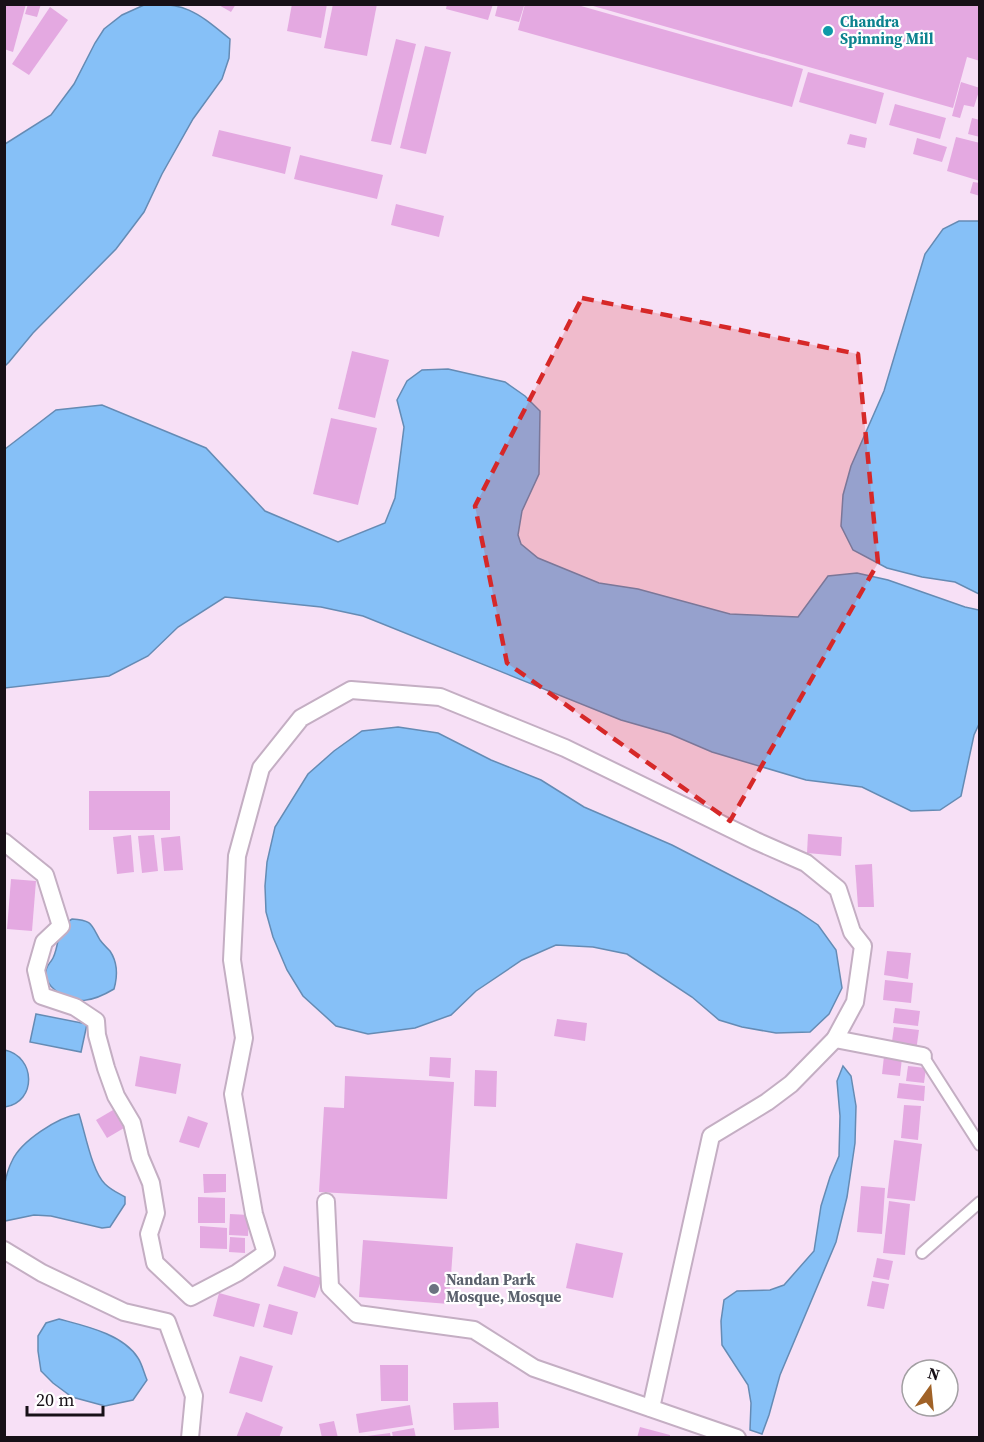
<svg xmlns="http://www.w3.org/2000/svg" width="984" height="1442" viewBox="0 0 984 1442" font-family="'Source Serif 4',serif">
	<rect width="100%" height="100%" fill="#f7e0f6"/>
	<!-- water -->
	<g fill="#86c0f7" stroke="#658bb4" stroke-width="1.5">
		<path d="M144 5C186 1 199 14 230 39L229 58 222 79 193 119 162 174 144 212 116 249 33 333 9 362 5 366V144L51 115 74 84 95 43 104 29 122 15Z"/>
		<polygon points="959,221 979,221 979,594 955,582 922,577 887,568 853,550 841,526 843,495 851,466 884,391 925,254 943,229"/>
		<polygon points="448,369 505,382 525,396 540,411 539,474 522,511 518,535 521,544 538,558 599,583 638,589 730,614 798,617 828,576 857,573 888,580 965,607 979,610 979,724 974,735 961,796 940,810 911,811 862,787 806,780 712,752 670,734 621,720 363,616 321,607 225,597 178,627 148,656 109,676 5,688 5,449 56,410 102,405 206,448 265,511 338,542 385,523 395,498 404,427 397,400 407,381 422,370"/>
		<polygon points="398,727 438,733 491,760 541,780 584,807 672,845 761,891 797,911 818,925 836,950 842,988 829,1014 810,1032 776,1033 742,1027 719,1020 692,997 627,954 593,947 556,945 522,960 476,991 451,1015 415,1028 368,1034 336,1026 303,996 287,970 273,937 266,912 265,886 267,862 275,827 308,774 334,751 362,731"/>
		<path d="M72 919C92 920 91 924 100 940 103 944 107 948 110 951 118 963 118 975 114 989 94 1001 74 1007 55 990 50 986 46 980 46 974 45 966 50 964 53 958 58 948 58 936 61 926Z"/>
		<polygon points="36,1014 87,1024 81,1052 30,1042"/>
		<path d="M5 1050C36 1057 37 1102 5 1107Z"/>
		<polygon points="843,1066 851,1076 856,1106 855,1143 847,1197 836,1242 780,1375 769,1415 762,1434 750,1430 751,1403 748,1385 722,1345 721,1321 724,1300 737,1291 770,1290 784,1285 814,1251 821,1206 830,1177 839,1156 840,1116 837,1081"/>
		<path d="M79 1114C85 1132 92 1172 105 1184 111 1190 118 1193 125 1197V1204L110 1227 102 1228 51 1216 34 1215 5 1221C4 1209 3 1195 5 1183 6 1177 9 1167 12 1161 21 1141 58 1117 79 1114Z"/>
		<path d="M59 1319C85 1326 123 1334 138 1358 142 1364 144 1373 147 1380L133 1400 105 1406 72 1397 53 1383 41 1371 38 1351V1336L46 1323Z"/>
	</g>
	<!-- building -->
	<g fill="#e4a9e1">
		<polygon points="6,4 26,4 13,52 4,49 4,11"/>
		<polygon points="28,4 41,4 37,17 25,14"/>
		<polygon points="217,4 236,4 231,12"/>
		<polygon points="292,4 327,4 321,38 287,31"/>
		<polygon points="333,4 377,4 367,56 324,48"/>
		<polygon points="447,4 493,4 488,20 446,9"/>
		<polygon points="498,4 519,4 524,6 519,22 495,16"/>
		<polygon points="525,4 574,4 803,69 792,107 518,30"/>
		<polygon points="586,4 980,4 980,61 967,57 953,108"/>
		<polygon points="50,7 68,20 29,75 12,64"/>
		<polygon points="396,39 416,44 391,145 371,141"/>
		<polygon points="425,46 451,52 426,154 400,148"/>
		<polygon points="808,72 884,93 876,124 799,102"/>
		<polygon points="961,82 980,88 974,107 964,105 960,118 952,116"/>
		<polygon points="895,104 946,118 940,139 889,125"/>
		<polygon points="972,118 980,120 980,137 968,134"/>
		<polygon points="219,130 291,147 285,174 212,156"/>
		<polygon points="850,134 867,138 865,148 847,144"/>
		<polygon points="956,137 980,143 980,181 947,171"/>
		<polygon points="917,138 947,147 942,162 913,154"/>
		<polygon points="300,155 383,175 377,199 294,179"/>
		<polygon points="973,182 980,183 980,196 970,193"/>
		<polygon points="396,204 444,216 439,237 391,225"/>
		<polygon points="352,351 389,360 375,418 338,409"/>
		<polygon points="331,418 377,428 358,505 313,494"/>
		<rect x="89" y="791" width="81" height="39"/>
		<polygon points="808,834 842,837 841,856 807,853"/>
		<polygon points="131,835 134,872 117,874 113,837"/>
		<polygon points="154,835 158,871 142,873 138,836"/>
		<polygon points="180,836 183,870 164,871 161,838"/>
		<polygon points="872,864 874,907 858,907 855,865"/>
		<polygon points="11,879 36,881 32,931 7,929"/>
		<polygon points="887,951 911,953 908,979 884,975"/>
		<polygon points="885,980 913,983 911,1003 883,1000"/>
		<polygon points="895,1008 920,1011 918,1026 893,1023"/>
		<polygon points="557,1019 587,1023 585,1041 554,1036"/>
		<polygon points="894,1027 919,1030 916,1051 891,1048"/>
		<polygon points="140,1056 181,1064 176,1094 135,1086"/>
		<polygon points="884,1056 902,1058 900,1076 882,1074"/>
		<polygon points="430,1057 451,1058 450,1078 429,1076"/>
		<polygon points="908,1066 926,1068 924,1083 906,1081"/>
		<polygon points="475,1070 497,1071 496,1107 474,1106"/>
		<polygon points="345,1076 454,1082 447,1199 319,1192 324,1107 344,1108"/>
		<polygon points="899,1083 925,1086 924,1101 897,1098"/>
		<polygon points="904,1105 921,1106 918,1140 901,1138"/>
		<polygon points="113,1110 124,1128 107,1138 96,1120"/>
		<polygon points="188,1116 208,1123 199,1148 179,1142"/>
		<polygon points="894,1140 922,1144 915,1201 887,1198"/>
		<polygon points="203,1174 226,1174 226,1192 204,1193"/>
		<polygon points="861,1186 885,1188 882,1234 857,1232"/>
		<polygon points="198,1197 225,1198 225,1223 198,1223"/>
		<polygon points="889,1201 910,1204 905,1255 883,1253"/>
		<polygon points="230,1214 249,1215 248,1236 229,1235"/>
		<polygon points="200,1226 227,1228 227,1249 200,1248"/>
		<polygon points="230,1237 245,1238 245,1253 229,1252"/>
		<polygon points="363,1240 453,1247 449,1304 359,1297"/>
		<polygon points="576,1243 623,1253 613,1298 566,1288"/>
		<polygon points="877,1258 893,1261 889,1280 873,1277"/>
		<polygon points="284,1266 322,1278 315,1298 277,1286"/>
		<polygon points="872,1281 889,1284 884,1309 867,1306"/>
		<polygon points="219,1293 260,1304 254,1327 213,1316"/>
		<polygon points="269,1304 298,1312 292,1335 263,1327"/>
		<polygon points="240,1356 273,1366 262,1402 229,1393"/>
		<polygon points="380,1365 408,1365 408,1401 381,1401"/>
		<polygon points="498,1402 499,1428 454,1430 453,1403"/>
		<polygon points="410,1405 413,1425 359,1433 356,1414"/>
		<polygon points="246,1412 283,1427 279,1438 236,1438"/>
		<polygon points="334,1421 338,1438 322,1438 319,1424"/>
		<polygon points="640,1427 670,1435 670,1438 637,1438"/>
		<polygon points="414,1428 416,1438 393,1438 392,1432"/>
		<polygon points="390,1433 391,1438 367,1438 367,1436"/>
	</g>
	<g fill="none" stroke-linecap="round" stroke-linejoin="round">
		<defs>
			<g id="service">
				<polyline points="923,1056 980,1145"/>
				<polyline points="922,1253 980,1202"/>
			</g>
			<g id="pedestrian">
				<polyline points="4,842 45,875 61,926 44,942 36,970 42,996 75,1007 96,1021 97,1035 106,1068 116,1096 132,1123 140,1157 151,1183 156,1213 149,1234 155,1263 191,1297 237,1273 266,1253 254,1214 233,1094 244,1038 232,960 237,856 261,768 301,718 351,690 440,697 565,748 756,841 806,863 838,889 852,932 863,946 855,1002 835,1039 791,1084 767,1102 711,1136 651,1408"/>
				<polyline points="835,1039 923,1056"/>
				<polyline points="326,1202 330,1287 357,1314 474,1330 534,1368 737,1438"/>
				<polyline points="4,1250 42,1273 124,1312 167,1322 194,1396 190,1438"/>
			</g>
		</defs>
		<!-- service casing -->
		<use href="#service" stroke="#c4aec3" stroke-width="14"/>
		<!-- pedestrian casing -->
		<use href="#pedestrian" stroke="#c4aec3" stroke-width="20"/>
		<!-- service -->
		<use href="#service" stroke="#fff" stroke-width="10"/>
		<!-- pedestrian -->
		<use href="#pedestrian" stroke="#fff" stroke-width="16"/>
	</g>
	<!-- marked area -->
	<path fill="#d62828" fill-opacity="0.2" stroke="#d62828" stroke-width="4.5" stroke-dasharray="12 8" stroke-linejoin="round" d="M582 298 858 354 878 563 730 821 507 663 475 506Z"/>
	<!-- markers -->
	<circle fill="#0f9aa8" stroke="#fff" stroke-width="2" cx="828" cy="31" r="6"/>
	<circle fill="#6b7280" stroke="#fff" stroke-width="2" cx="434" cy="1289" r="6"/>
	<g text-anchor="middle" stroke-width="4.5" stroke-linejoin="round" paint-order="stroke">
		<!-- culture labels -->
		<g font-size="15" font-weight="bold" fill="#0d838f" stroke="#fff" text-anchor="start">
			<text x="840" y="27">Chandra<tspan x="840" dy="17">Spinning Mill</tspan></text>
		</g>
		<!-- worship labels -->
		<g font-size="15" font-weight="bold" fill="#5b616d" stroke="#fff" text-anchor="start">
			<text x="446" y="1285">Nandan Park<tspan x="446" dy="17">Mosque, Mosque</tspan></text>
		</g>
	</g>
	<!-- border -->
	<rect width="984" height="1442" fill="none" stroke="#171017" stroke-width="12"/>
	<!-- north arrow -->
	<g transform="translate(930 1388) rotate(15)"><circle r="28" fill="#ffffff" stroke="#a29fa2" stroke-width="1.5"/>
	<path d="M0-4.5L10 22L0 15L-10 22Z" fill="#a06227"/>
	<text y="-9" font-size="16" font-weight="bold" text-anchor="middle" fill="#171017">N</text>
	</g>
	<!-- scale -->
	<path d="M27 1406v9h76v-9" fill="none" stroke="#171017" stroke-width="3"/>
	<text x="36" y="1406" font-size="18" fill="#171017" stroke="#ffffff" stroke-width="4.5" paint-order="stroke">20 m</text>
</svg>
